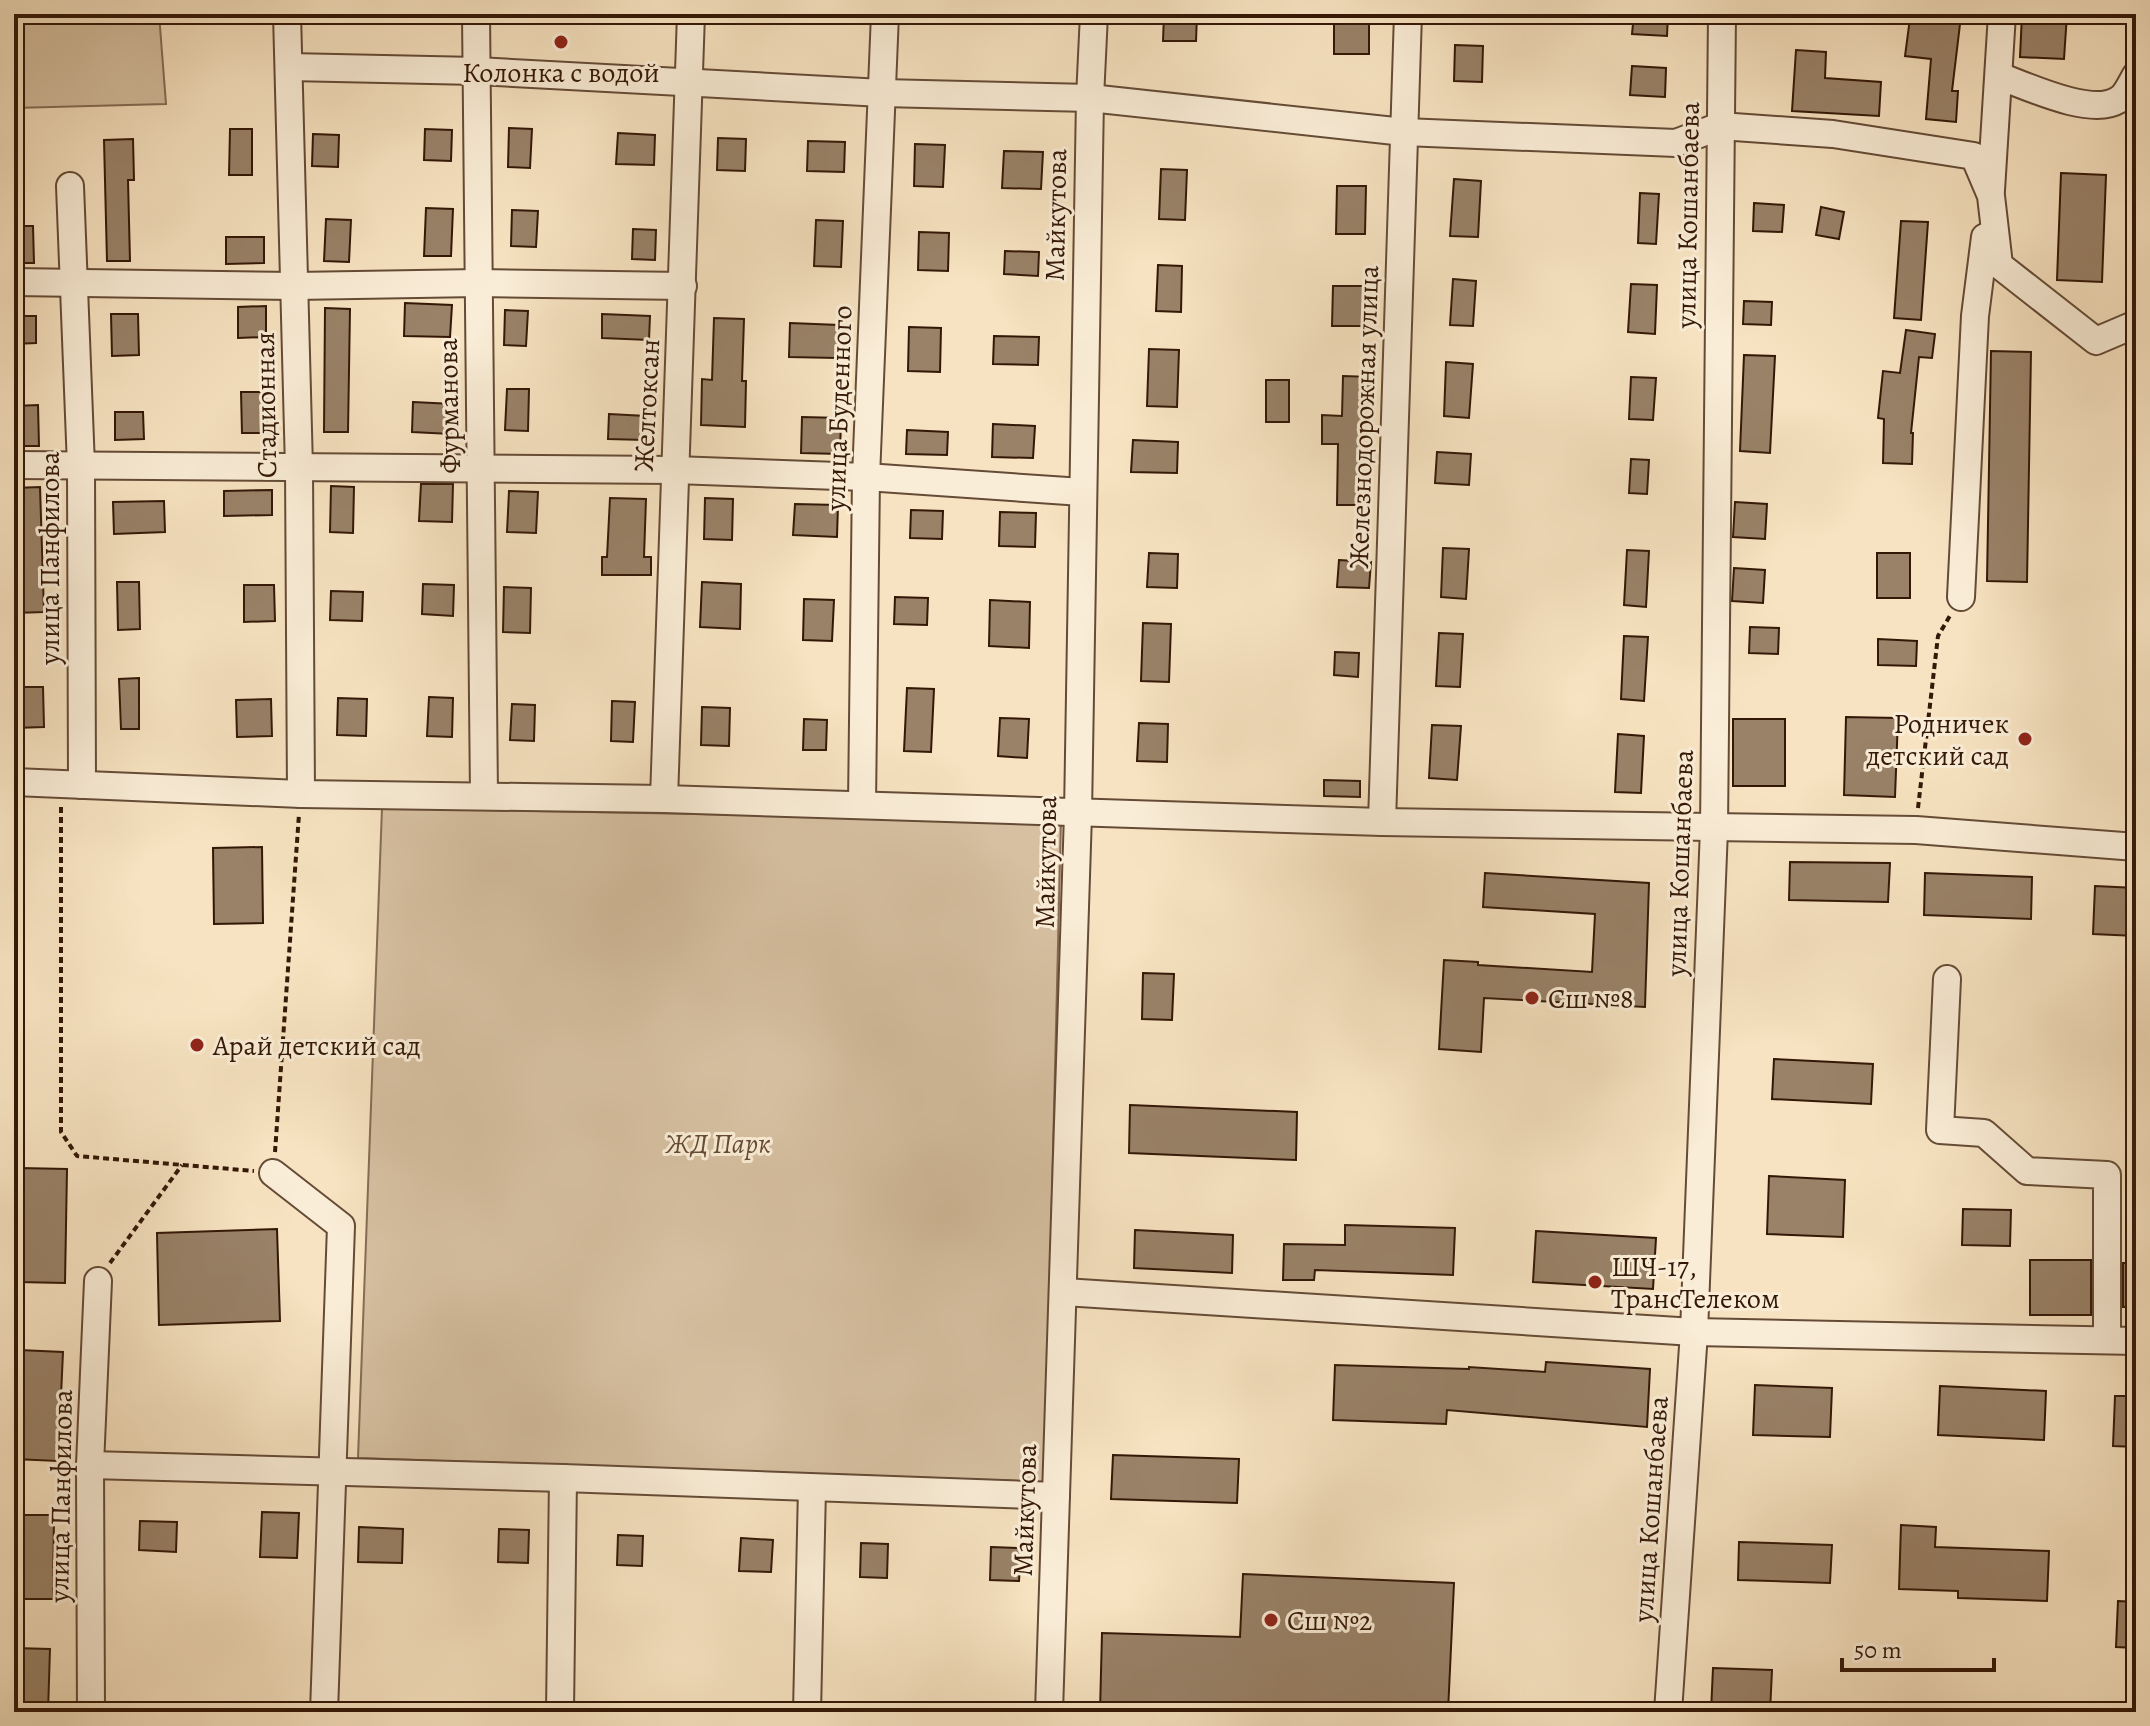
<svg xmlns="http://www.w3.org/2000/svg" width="2150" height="1726" viewBox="0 0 2150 1726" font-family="Alegreya,serif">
	<rect width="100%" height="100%" fill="#f7e3c1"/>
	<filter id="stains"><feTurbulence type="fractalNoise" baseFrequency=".0025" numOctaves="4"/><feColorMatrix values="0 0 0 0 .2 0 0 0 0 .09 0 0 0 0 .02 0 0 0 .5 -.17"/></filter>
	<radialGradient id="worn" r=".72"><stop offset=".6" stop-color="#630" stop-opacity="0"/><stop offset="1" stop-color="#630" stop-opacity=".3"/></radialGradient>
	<!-- green -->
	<g fill="#d6c0a1" stroke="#856c54" stroke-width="2">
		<polygon points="14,14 159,14 166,104 14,108"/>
		<polygon points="382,808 1061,821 1045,1482 358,1458"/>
	</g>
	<!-- building -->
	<g fill="#998268" stroke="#341807" stroke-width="2">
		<polygon points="1164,14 1197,15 1196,41 1163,41"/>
		<polygon points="1634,14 1668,14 1667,36 1632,34"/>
		<polygon points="2022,14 2067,14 2064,59 2020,57"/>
		<rect x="1334" y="16" width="35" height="38"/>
		<polygon points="1910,18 1960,24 1952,91 1958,91 1956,122 1926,119 1931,59 1905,56"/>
		<polygon points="1455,45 1483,46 1482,82 1454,81"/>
		<polygon points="1796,50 1826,52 1825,78 1881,82 1879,116 1792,111"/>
		<polygon points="1632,66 1666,68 1665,97 1630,95"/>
		<polygon points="509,128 532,129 530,168 508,167"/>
		<polygon points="230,129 252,129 252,175 229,175"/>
		<polygon points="425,129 452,130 451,161 424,160"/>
		<polygon points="618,133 655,135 654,165 616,164"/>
		<polygon points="313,134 339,135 338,167 312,166"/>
		<polygon points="718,138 746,139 745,171 717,170"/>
		<polygon points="133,139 134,180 128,180 130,261 107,261 104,140"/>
		<polygon points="808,141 845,142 844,172 807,171"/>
		<polygon points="915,144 945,145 943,187 914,186"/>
		<polygon points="1004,151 1043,152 1041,189 1002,188"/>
		<polygon points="1161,169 1187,170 1185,220 1159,219"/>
		<polygon points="2061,173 2106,175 2102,282 2057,280"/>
		<polygon points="1454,179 1481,181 1478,237 1450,236"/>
		<polygon points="1337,186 1366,186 1365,234 1336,234"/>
		<polygon points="1640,193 1659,194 1656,244 1638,243"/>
		<polygon points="1754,203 1784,205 1782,232 1753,231"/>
		<polygon points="1821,207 1844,212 1839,239 1816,235"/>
		<polygon points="426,208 453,209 451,256 424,256"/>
		<polygon points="512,210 538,211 536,247 511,246"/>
		<polygon points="326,219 351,220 349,262 324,261"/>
		<polygon points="816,220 843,221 841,267 814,266"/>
		<polygon points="1901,221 1928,222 1921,320 1894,318"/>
		<polygon points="14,226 33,226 34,263 14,263"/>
		<polygon points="633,229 656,230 655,260 632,259"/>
		<polygon points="919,232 949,233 948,271 918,270"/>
		<polygon points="226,237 264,237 264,263 226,264"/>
		<polygon points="1005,251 1039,252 1038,276 1004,274"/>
		<polygon points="1158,265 1182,266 1181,312 1156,311"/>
		<polygon points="1453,279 1476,281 1473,326 1450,325"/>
		<polygon points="1631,284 1657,285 1655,334 1628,332"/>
		<polygon points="1333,286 1364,286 1364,326 1332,326"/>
		<polygon points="1744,301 1772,302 1771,325 1743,324"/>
		<polygon points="405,303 452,305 450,337 404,336"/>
		<polygon points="266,306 266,337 238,338 238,307"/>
		<polygon points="325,308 350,309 348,432 324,432"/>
		<polygon points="505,310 528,311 526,346 504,345"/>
		<polygon points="111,314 138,314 139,355 112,356"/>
		<polygon points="602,314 650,316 649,340 602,338"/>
		<polygon points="14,316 36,316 36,343 14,344"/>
		<polygon points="714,318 744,319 742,381 746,381 745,427 701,425 702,379 712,380"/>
		<polygon points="790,323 839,325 837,358 789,357"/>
		<polygon points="909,327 941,328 940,372 908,371"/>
		<polygon points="1906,330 1935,334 1932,358 1919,357 1911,433 1913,433 1912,464 1883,463 1884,419 1878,418 1883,371 1900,373"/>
		<polygon points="994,336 1039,337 1038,365 993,364"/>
		<polygon points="1149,349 1179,350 1177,407 1147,406"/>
		<polygon points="1991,351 2031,352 2027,582 1987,581"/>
		<polygon points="1744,355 1775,356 1770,453 1740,451"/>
		<polygon points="1446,362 1473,364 1469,418 1444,416"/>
		<polygon points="1343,376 1371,377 1371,405 1363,405 1360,505 1337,505 1338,444 1322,444 1322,415 1342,416"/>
		<polygon points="1631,377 1656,378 1653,420 1629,419"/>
		<rect x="1266" y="380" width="23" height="42"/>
		<polygon points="507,389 529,389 528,431 505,430"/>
		<polygon points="241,392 266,392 267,433 242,433"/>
		<polygon points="413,402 453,404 451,434 412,432"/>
		<polygon points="38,405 39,446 14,446 14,406"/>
		<polygon points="115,412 143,412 144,439 115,440"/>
		<polygon points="609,414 646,416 645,440 608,439"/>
		<polygon points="802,417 841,418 840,454 801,453"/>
		<polygon points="993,424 1035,426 1033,458 992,457"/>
		<polygon points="907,430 948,432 947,455 906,454"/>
		<polygon points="1133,440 1178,442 1177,473 1131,472"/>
		<polygon points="1437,452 1471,454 1469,485 1435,483"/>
		<polygon points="1631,459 1649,460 1647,494 1629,493"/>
		<polygon points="421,484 453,484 452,522 419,521"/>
		<polygon points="331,486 354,487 353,533 330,532"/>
		<polygon points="40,487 44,612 14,613 14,488"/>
		<polygon points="272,490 272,515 224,516 224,491"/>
		<polygon points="509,491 538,492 536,533 507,532"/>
		<polygon points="610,498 646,499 644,557 651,557 651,575 602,575 602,557 607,557"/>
		<polygon points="705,498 733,499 732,540 704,539"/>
		<polygon points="164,501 165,532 114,534 113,502"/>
		<polygon points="1735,502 1767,504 1765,539 1733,537"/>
		<polygon points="795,504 838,505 837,537 793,535"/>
		<polygon points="911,510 943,511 942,539 910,538"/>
		<polygon points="1000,512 1036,513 1035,547 999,546"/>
		<polygon points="1443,548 1469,549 1466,599 1441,597"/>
		<polygon points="1627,550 1649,551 1646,607 1624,605"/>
		<polygon points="1149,553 1178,554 1177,588 1147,587"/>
		<rect x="1877" y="553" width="33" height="45"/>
		<polygon points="1339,560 1371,562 1369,588 1337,587"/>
		<polygon points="1734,568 1765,570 1763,603 1732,601"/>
		<polygon points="117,582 139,582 140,629 118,630"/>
		<polygon points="702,582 741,584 740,629 700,627"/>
		<polygon points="423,584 454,585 453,616 422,614"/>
		<polygon points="244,585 274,585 275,621 244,622"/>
		<polygon points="504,587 531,588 530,633 503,632"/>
		<polygon points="331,591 363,592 362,621 330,620"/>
		<polygon points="895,597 928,598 927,625 894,624"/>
		<polygon points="804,599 834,600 832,641 803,640"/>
		<polygon points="990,600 1030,602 1029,648 989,646"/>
		<polygon points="1143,623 1171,624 1169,682 1141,681"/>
		<polygon points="1750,627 1779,628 1778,654 1749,653"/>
		<polygon points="1439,633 1463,634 1460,687 1436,686"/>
		<polygon points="1624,636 1648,637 1644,701 1621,699"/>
		<polygon points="1878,639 1917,641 1916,666 1878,665"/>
		<polygon points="1335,652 1359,653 1358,677 1334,675"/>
		<polygon points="139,678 139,729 121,729 119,679"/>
		<polygon points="14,687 43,687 44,727 14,728"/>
		<polygon points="907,688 934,689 931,752 904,751"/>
		<polygon points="429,697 453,698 452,737 427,736"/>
		<polygon points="338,698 367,699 366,736 337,735"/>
		<polygon points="271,699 272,736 237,737 236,700"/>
		<polygon points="612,701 635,702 633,742 611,741"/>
		<polygon points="512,704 535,705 534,741 510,740"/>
		<polygon points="702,707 730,708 729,746 701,745"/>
		<polygon points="1846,717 1898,718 1895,797 1844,795"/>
		<polygon points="1000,718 1029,719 1027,758 998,756"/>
		<polygon points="804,719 827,720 826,750 803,750"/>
		<rect x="1733" y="719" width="52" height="67"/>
		<polygon points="1139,723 1168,724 1167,762 1137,761"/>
		<polygon points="1432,725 1461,726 1457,780 1429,778"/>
		<polygon points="1618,734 1644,736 1641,793 1615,792"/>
		<polygon points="1324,780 1360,781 1360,797 1324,796"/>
		<polygon points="262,847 263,923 214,924 213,848"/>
		<polygon points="1790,862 1890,863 1888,902 1789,900"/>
		<polygon points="1485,873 1649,883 1645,1007 1484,998 1481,1052 1439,1049 1444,960 1478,962 1478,965 1592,972 1595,914 1483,907"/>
		<polygon points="1925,873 2032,877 2031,919 1924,915"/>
		<polygon points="2095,886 2136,888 2136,936 2093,934"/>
		<polygon points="1143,973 1174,974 1172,1020 1142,1019"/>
		<polygon points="1774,1059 1873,1064 1871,1104 1772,1099"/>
		<polygon points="1130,1105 1297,1112 1296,1160 1129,1153"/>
		<polygon points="20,1168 67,1169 65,1283 18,1282"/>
		<polygon points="1769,1176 1845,1180 1843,1237 1767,1234"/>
		<polygon points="1963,1209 2011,1210 2010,1246 1962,1245"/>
		<polygon points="1345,1225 1455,1228 1453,1275 1315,1270 1314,1280 1283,1280 1284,1244 1345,1245"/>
		<polygon points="277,1229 280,1321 159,1325 157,1233"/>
		<polygon points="1135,1230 1233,1235 1232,1273 1134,1268"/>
		<polygon points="1536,1231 1656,1238 1653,1289 1533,1282"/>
		<rect x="2030" y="1260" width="61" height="55"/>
		<rect x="2123" y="1263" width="13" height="44"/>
		<polygon points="19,1350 63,1352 58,1461 14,1459"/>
		<polygon points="1546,1362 1650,1369 1647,1427 1447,1410 1446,1424 1333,1420 1335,1365 1469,1369 1469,1367 1545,1372"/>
		<polygon points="1755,1385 1832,1388 1830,1437 1753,1435"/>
		<polygon points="1940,1386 2046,1391 2044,1440 1938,1435"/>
		<polygon points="2115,1396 2136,1396 2136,1447 2113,1446"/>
		<polygon points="1113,1455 1239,1459 1237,1503 1111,1499"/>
		<polygon points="262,1512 299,1513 297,1558 260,1557"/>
		<polygon points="14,1515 54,1515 53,1599 14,1599"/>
		<polygon points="140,1521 177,1522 176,1552 139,1550"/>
		<polygon points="1901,1525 1936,1527 1935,1547 2049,1551 2047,1601 1958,1598 1958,1591 1899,1589"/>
		<polygon points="359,1527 403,1529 402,1563 358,1562"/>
		<polygon points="499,1529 529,1530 528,1563 498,1562"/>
		<polygon points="618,1535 643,1536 642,1566 617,1565"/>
		<polygon points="741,1538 773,1540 771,1572 739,1571"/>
		<polygon points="1739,1542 1832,1545 1830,1583 1738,1580"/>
		<polygon points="861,1543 888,1544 887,1578 860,1577"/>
		<polygon points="991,1547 1021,1548 1019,1581 990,1580"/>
		<polygon points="1243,1574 1454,1583 1448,1712 1100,1712 1102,1633 1240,1637"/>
		<polygon points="2118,1601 2136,1602 2136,1648 2116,1647"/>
		<polygon points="14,1648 50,1649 48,1712 14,1712"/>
		<polygon points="1713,1668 1772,1670 1770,1712 1711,1712"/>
	</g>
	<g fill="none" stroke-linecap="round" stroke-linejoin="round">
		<defs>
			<g id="minor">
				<polyline points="287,14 299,468 301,794"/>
				<polyline points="476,14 484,796"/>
				<polyline points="289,67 477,71 882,93 1090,98 1404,132 1676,143 1720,126 1833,134 1974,156 1991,196 1999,265 2096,341 2136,324"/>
				<path d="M1999 76C2027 86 2091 117 2118 100 2126 96 2131 83 2136 75"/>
				<polyline points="70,186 81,466 82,785"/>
				<polyline points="1991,190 2002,14"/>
				<polyline points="14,282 295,286 478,283 683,286"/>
				<polyline points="14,465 675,470 866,477 1082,492"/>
				<polyline points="1961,597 1975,316 1985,237"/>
				<polyline points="14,782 301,794 664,799 1382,822 1916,830 2136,847"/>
				<polyline points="664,799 691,14"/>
				<polyline points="862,804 866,477 885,14"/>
				<polyline points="1382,822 1408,14"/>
				<polyline points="1947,979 1940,1130 1984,1133 2027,1171 2107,1175 2107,1340"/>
				<polyline points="273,1173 341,1226 324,1712"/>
				<polyline points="1064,1292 1694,1332 2136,1341"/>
				<polyline points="90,1465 563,1478 1056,1496"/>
				<polyline points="91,1712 90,1465 98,1281"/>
				<polyline points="560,1712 563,1478"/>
				<polyline points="807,1712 812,1488"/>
				<polyline points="1049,1712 1078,814 1090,98 1094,14"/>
				<polyline points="1668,1712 1694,1332 1714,829 1722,14"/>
			</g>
		</defs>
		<!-- minor casing -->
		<use href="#minor" stroke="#654b36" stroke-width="30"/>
		<!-- path -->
		<g stroke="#341807" stroke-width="4" stroke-dasharray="6 4" stroke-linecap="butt">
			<polyline points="61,807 61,1132 77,1156 254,1171"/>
			<polyline points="1918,808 1938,636 1951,614"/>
			<polyline points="275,1152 299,814"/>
			<polyline points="110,1263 182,1165"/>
		</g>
		<!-- minor -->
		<use href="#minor" stroke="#faedd7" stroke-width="26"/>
	</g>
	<!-- markers -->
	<g fill="#8f2418" stroke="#faedd7" stroke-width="3">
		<circle cx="561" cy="42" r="8"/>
		<circle cx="2025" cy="739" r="8"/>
		<circle cx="1532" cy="998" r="8"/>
		<circle cx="197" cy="1045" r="8"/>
		<circle cx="1595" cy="1282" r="8"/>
		<circle cx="1271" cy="1620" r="8"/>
	</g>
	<g text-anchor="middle" stroke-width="6" stroke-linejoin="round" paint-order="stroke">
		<!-- poi labels -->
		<g font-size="28" fill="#341807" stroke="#faedd7" text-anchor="start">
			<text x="561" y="82" text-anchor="middle">Колонка с водой</text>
			<text x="2009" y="733" text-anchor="end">Родничек<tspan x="2009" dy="32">детский сад</tspan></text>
			<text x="1548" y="1008">Сш №8</text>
			<text x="213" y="1055">Арай детский сад</text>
			<text x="1611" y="1276">ШЧ-17,<tspan x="1611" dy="32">ТрансТелеком</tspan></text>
			<text x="1287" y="1630">Сш №2</text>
		</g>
		<!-- street labels -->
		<g font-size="28" fill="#341807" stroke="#faedd7">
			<text transform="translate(1055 215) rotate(-89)" y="10">Майкутова</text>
			<text transform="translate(1687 215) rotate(-89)" y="10">улица Кошанбаева</text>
			<text transform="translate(265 405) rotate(-91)" y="10">Стадионная</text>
			<text transform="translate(646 405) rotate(-87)" y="10">Желтоксан</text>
			<text transform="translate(448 406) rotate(-91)" y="10">Фурманова</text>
			<text transform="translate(838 408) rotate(-88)" y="10">улица Буденного</text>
			<text transform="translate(1363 417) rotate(-88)" y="10">Железнодорожная улица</text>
			<text transform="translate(49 558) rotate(-90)" y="10">улица Панфилова</text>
			<text transform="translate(1045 862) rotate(-89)" y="10">Майкутова</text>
			<text transform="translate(1679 863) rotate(-88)" y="10">улица Кошанбаева</text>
			<text transform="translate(60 1496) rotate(-89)" y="10">улица Панфилова</text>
			<text transform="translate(1650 1509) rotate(-86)" y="10">улица Кошанбаева</text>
			<text transform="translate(1024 1510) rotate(-88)" y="10">Майкутова</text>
		</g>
		<!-- park labels -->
		<g font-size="28" font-style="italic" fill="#654a35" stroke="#faedd7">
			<text x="718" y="1153">ЖД Парк</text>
		</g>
	</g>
	<!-- margin -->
	<rect width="2150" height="1726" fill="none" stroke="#f7e3c1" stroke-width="48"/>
	<rect x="16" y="16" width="2118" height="1694" fill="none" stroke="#341807" stroke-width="4"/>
	<rect x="24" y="24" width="2102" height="1678" fill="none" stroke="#341807" stroke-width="2"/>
	<!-- scale -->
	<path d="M1842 1658v12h152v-12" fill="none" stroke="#341807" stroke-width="4"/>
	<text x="1854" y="1658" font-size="24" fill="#341807" stroke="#faedd7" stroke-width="6" paint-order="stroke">50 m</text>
	<rect width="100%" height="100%" filter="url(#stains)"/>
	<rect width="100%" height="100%" fill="url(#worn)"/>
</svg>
